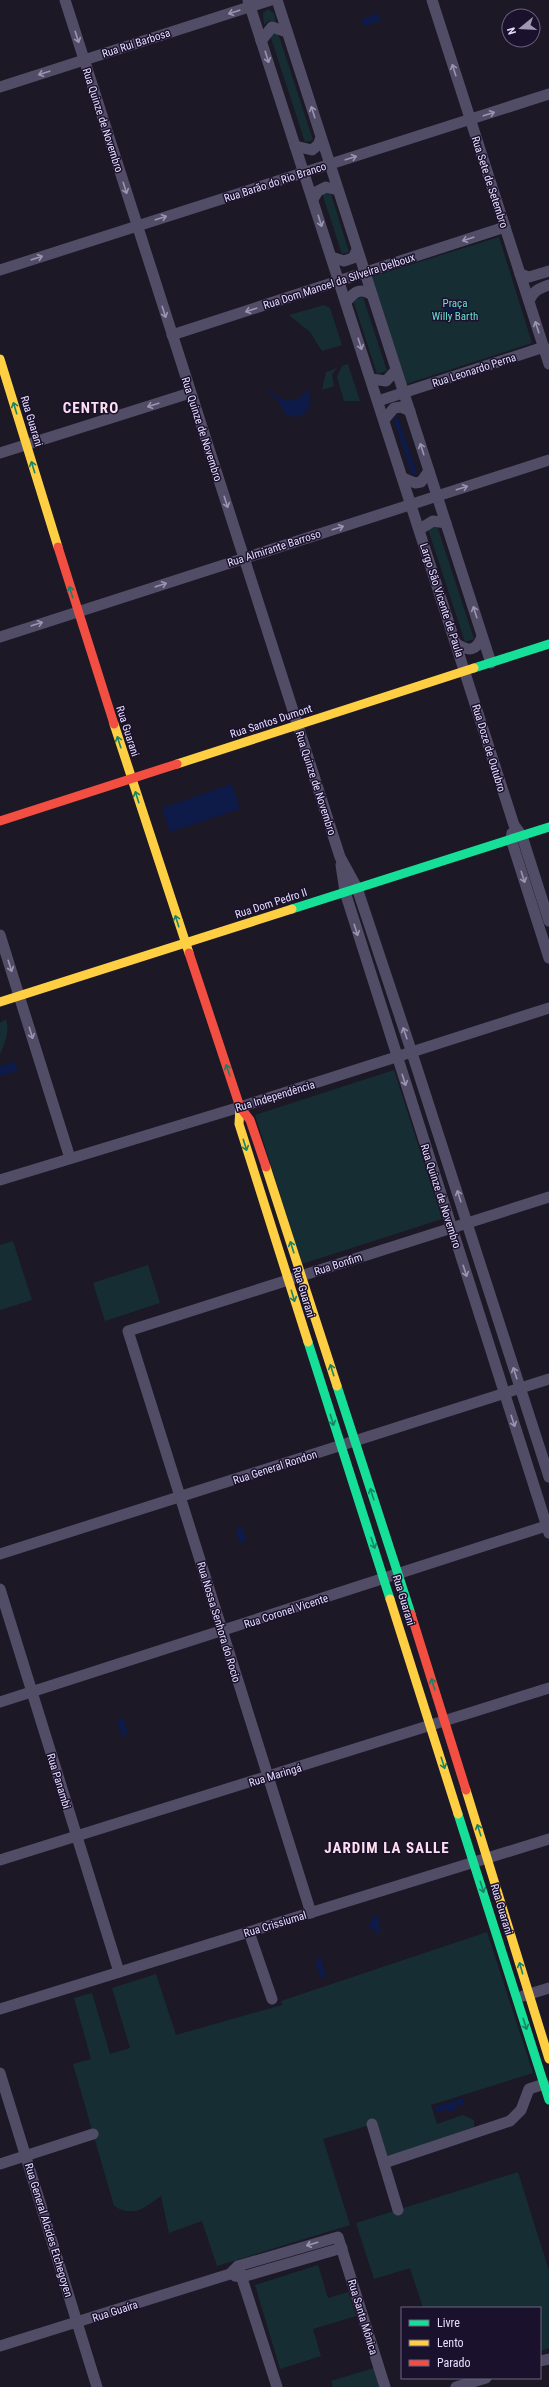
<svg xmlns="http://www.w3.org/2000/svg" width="549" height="2387" viewBox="0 0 549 2387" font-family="'Roboto Condensed',sans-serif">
	<rect width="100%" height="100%" fill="#1c1826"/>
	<!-- green -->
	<g fill="#162e33">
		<polygon points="268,9 274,13 276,22 268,21 264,25 263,13"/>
		<polygon points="278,33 313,140 305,142 270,35"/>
		<polygon points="330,191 349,252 342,254 322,193"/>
		<polygon points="499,237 532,343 406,384 371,277"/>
		<polygon points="363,297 387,371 377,374 353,300"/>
		<polygon points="324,305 330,308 342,345 322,351 310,332 289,315"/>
		<polygon points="348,364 360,401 344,401 337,377 342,366"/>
		<polygon points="337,368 332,375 334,386 322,390 326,372"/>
		<polygon points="437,526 474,639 465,642 428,529"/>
		<path d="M6 1019C10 1033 5 1041 0 1055V1023Z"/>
		<polygon points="394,1070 442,1219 302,1264 255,1115"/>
		<polygon points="13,1241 32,1300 0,1310 0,1245"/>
		<polygon points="148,1265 160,1303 105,1321 93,1283"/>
		<path d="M487 1932 533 2073 431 2105 437 2124 463 2115 474 2120V2127L387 2157 377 2123 323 2139 350 2225 217 2266 202 2221 169 2233 161 2196C144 2208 134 2218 114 2206L73 2064 91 2059 74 1998 92 1993 110 2054 130 2048 112 1988 156 1974 176 2035 282 2005 281 2001Z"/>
		<polygon points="518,2172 549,2271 549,2348 540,2351 540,2308 423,2308 410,2268 374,2279 356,2223"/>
		<polygon points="318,2265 328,2298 348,2292 356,2316 313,2329 321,2356 280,2369 255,2285"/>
		<polygon points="374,2368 379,2387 333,2387 331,2381"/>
	</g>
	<!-- water -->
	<g fill="#0e1a47">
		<polygon points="379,13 381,21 364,26 361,19"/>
		<polygon points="458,299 464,316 448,321 442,304"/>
		<path d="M309 389C312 402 311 412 297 417L285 414 279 402 268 392 270 390C282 404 297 404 309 389Z"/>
		<polygon points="398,417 417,473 412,475 393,418"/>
		<polygon points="232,784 240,809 170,832 162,808"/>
		<polygon points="15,1062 18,1071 0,1076 0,1066"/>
		<polygon points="242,1527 247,1541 240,1543 235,1529"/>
		<polygon points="123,1718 128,1734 122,1736 117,1720"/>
		<polygon points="373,1916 376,1916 380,1920 378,1925 381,1931 378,1934 369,1927"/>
		<polygon points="321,1958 326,1977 320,1978 315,1960"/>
		<polygon points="463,2098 465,2104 456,2106 454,2112 445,2110 437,2113 435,2107"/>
	</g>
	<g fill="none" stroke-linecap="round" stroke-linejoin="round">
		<!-- street -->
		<g stroke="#524d66" stroke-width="11">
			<polyline points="65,0 340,857 357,888 412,1053 549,1477"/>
			<polyline points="248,0 514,825 522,836 549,921"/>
			<polyline points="277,0 491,663"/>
			<polyline points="432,0 549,364"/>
			<polyline points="261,41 272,27 287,32"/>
			<polyline points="0,87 271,0"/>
			<polyline points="295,146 312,150 318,145 321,138"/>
			<polyline points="313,199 318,191 326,187 338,190"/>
			<polyline points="331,257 344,261 353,258 357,250"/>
			<polyline points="0,270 549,94"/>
			<polyline points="520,274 529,277 549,271"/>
			<path d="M529 301C533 291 538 289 549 285"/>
			<path d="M346 302C354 292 360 287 372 295"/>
			<polyline points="172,335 505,227"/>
			<polyline points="371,379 386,381 396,370"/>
			<polyline points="378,401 544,347"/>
			<polyline points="384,420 394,408 401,407 410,411"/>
			<polyline points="0,453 190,393"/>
			<polyline points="403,478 415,483 421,482 429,471"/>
			<polyline points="420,529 433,521 446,523"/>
			<polyline points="0,637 549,460"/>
			<path d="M457 644C469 652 476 651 482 637"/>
			<polyline points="512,833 511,839 549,958"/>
			<polyline points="341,865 345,892 549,1533"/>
			<polyline points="0,935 70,1158"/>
			<polyline points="0,1180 240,1107 549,1008"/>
			<polyline points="0,1554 549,1379"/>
			<polyline points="0,1589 119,1972"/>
			<polyline points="0,1702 549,1525"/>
			<polyline points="0,1860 549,1688"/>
			<polyline points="311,1913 128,1331 549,1197"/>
			<polyline points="249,1932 272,1999"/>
			<polyline points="523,1996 549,1988"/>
			<polyline points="0,2009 549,1839"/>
			<polyline points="0,2073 97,2387"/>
			<polyline points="372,2124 398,2210"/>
			<polyline points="384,2163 510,2121 521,2110 529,2089 544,2084"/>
			<polyline points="0,2164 93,2134"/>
			<polyline points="238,2266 277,2387"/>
			<polyline points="235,2276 242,2277 342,2248"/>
			<polyline points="0,2346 230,2274 238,2266 338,2237 385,2387"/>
			<polyline points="540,2361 549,2359"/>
			<polyline points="456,2387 486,2378"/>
		</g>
		<!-- fast -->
		<g stroke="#16e098" stroke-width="9">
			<polyline points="474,668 549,644"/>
			<polyline points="292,909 549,827"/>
			<polyline points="308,1342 390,1599"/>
			<polyline points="337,1386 411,1614"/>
			<polyline points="458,1814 549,2100"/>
		</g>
		<!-- slow -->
		<g stroke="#ffcf43" stroke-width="9">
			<polyline points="0,359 58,547"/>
			<polyline points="114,724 189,953"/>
			<polyline points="177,764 474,668"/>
			<polyline points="0,1002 292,909"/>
			<polyline points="240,1107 239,1124 308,1342"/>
			<polyline points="266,1167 337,1386"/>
			<polyline points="390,1599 458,1814"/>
			<polyline points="466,1790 549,2059"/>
		</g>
		<!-- jam -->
		<g stroke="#f24e42" stroke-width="9">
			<polyline points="58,547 114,724"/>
			<polyline points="0,821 177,764"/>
			<polyline points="189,953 240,1107 250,1120 266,1167"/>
			<polyline points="411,1614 466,1790"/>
		</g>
	</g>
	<!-- one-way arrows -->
	<defs><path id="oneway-shaft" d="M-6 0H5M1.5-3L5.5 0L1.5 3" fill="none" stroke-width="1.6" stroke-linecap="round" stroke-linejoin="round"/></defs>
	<g stroke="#9c95b2">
		<use href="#oneway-shaft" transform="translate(234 12) rotate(162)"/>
		<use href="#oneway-shaft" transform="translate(77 37) rotate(72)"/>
		<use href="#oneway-shaft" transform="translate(267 57) rotate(72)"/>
		<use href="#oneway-shaft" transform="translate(454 70) rotate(-108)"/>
		<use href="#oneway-shaft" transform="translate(44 73) rotate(162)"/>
		<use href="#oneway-shaft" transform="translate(313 112) rotate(-108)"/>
		<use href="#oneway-shaft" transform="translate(489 114) rotate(-18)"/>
		<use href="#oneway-shaft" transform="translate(351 158) rotate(-18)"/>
		<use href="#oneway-shaft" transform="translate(125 188) rotate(72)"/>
		<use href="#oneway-shaft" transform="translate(161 218) rotate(-18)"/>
		<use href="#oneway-shaft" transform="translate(320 221) rotate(72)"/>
		<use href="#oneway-shaft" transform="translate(468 239) rotate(162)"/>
		<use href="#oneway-shaft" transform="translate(37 258) rotate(-18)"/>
		<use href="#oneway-shaft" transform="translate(251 310) rotate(162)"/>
		<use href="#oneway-shaft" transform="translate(164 312) rotate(72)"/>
		<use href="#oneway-shaft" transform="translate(537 327) rotate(-108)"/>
		<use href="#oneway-shaft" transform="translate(360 344) rotate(72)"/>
		<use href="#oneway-shaft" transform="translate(153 405) rotate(162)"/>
		<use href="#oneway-shaft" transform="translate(422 449) rotate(-108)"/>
		<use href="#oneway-shaft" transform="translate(462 488) rotate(-18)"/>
		<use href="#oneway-shaft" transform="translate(226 502) rotate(72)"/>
		<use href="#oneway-shaft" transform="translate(338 528) rotate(-18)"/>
		<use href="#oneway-shaft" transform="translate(161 585) rotate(-18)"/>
		<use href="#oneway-shaft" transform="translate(475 612) rotate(-108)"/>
		<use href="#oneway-shaft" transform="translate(37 624) rotate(-18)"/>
		<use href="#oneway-shaft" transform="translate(523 877) rotate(72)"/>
		<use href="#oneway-shaft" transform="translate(356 930) rotate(72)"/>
		<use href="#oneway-shaft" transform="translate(10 966) rotate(72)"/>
		<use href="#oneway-shaft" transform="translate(31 1033) rotate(73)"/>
		<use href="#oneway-shaft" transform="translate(405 1033) rotate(-109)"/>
		<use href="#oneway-shaft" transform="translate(404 1080) rotate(72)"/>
		<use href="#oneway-shaft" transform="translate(459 1196) rotate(-108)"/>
		<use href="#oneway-shaft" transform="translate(465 1271) rotate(72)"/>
		<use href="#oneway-shaft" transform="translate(515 1373) rotate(-108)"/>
		<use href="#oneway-shaft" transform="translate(513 1421) rotate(72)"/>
		<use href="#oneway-shaft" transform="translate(312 2244) rotate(164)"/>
	</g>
	<g stroke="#188367">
		<use href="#oneway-shaft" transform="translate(15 408) rotate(-107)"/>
		<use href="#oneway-shaft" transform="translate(33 467) rotate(-107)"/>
		<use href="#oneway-shaft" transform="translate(71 592) rotate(-107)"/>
		<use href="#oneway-shaft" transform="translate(119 742) rotate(-108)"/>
		<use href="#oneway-shaft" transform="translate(137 797) rotate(-108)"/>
		<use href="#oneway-shaft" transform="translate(177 921) rotate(-108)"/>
		<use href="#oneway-shaft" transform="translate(228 1070) rotate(-109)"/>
		<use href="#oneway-shaft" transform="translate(245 1145) rotate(73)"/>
		<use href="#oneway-shaft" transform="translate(292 1247) rotate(-108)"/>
		<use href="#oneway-shaft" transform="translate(293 1296) rotate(73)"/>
		<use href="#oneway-shaft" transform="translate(332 1370) rotate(-108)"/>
		<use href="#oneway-shaft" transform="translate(332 1420) rotate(73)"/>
		<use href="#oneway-shaft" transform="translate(372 1494) rotate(-108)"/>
		<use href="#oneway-shaft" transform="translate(373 1543) rotate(71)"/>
		<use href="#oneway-shaft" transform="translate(433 1684) rotate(-107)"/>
		<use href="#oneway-shaft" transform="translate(443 1763) rotate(72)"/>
		<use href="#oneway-shaft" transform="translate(479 1830) rotate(-108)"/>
		<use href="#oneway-shaft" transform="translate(482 1887) rotate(73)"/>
		<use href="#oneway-shaft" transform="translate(521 1968) rotate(-106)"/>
		<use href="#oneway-shaft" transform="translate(525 2024) rotate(72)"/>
	</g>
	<g text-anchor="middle" stroke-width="3" stroke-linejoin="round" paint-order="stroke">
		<!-- street labels -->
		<g font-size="11" fill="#e6ddfe" stroke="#1a122c">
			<text transform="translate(136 43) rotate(-18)" y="4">Rua Rui Barbosa</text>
			<text transform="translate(103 120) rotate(72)" y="4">Rua Quinze de Novembro</text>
			<text transform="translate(275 182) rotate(-18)" y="4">Rua Barão do Rio Branco</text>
			<text transform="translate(490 182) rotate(72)" y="4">Rua Sete de Setembro</text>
			<text transform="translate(339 281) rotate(-18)" y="4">Rua Dom Manoel da Silveira Delboux</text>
			<text transform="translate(474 370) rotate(-18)" y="4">Rua Leonardo Perna</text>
			<text transform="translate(32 421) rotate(73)" y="4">Rua Guarani</text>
			<text transform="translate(202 429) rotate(72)" y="4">Rua Quinze de Novembro</text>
			<text transform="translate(274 548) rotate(-18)" y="4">Rua Almirante Barroso</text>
			<text transform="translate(442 600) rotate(72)" y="4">Largo São Vicente de Paula</text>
			<text transform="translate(271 721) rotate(-18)" y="4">Rua Santos Dumont</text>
			<text transform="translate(128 731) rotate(72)" y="4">Rua Guarani</text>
			<text transform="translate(489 748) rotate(73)" y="4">Rua Doze de Outubro</text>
			<text transform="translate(316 783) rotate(72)" y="4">Rua Quinze de Novembro</text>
			<text transform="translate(271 903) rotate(-18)" y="4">Rua Dom Pedro II</text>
			<text transform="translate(275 1096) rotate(-17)" y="4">Rua Independência</text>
			<text transform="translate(441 1196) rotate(72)" y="4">Rua Quinze de Novembro</text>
			<text transform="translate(338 1264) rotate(-18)" y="4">Rua Bonfim</text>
			<text transform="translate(304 1292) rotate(73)" y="4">Rua Guarani</text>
			<text transform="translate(275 1467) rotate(-18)" y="4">Rua General Rondon</text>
			<text transform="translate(404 1600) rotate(73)" y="4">Rua Guarani</text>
			<text transform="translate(286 1611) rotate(-18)" y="4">Rua Coronel Vicente</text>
			<text transform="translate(219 1622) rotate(73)" y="4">Rua Nossa Senhora do Rocio</text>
			<text transform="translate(275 1775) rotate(-17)" y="4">Rua Maringá</text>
			<text transform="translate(59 1781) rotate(73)" y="4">Rua Panambi</text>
			<text transform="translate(502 1909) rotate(73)" y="4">Rua Guarani</text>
			<text transform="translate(275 1924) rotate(-17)" y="4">Rua Crissiumal</text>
			<text transform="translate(49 2230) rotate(73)" y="4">Rua General Alcides Etchegoyen</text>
			<text transform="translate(115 2311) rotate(-18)" y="4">Rua Guaíra</text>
			<text transform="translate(363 2317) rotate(73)" y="4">Rua Santa Mônica</text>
		</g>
		<!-- park labels -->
		<g font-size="11" fill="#69dfd2" stroke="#1a122c">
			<text x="455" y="307">Praça<tspan x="455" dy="13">Willy Barth</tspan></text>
		</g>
		<!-- district labels -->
		<g font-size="15" font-weight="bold" letter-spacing="1" fill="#fedfef" stroke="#1a122c">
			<text x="91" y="413">CENTRO</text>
			<text x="387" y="1853">JARDIM LA SALLE</text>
		</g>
	</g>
	<!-- legend -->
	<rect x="401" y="2307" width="140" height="72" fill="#1a122c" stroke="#6c6380"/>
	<rect x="409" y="2320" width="20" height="6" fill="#16e098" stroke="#6c6380"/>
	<text x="437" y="2327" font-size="12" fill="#e6ddfe">Livre</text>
	<rect x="409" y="2340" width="20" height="6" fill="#ffcf43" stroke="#6c6380"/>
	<text x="437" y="2347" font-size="12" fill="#e6ddfe">Lento</text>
	<rect x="409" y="2360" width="20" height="6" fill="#f24e42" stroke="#6c6380"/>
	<text x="437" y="2367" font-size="12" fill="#e6ddfe">Parado</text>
	<!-- north arrow -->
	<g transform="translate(521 28) rotate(252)"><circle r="19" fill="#1a122c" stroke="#6c6380"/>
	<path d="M0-3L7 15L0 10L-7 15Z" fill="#9f98b2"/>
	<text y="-6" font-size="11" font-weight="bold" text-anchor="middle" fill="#e6ddfe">N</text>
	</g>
</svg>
